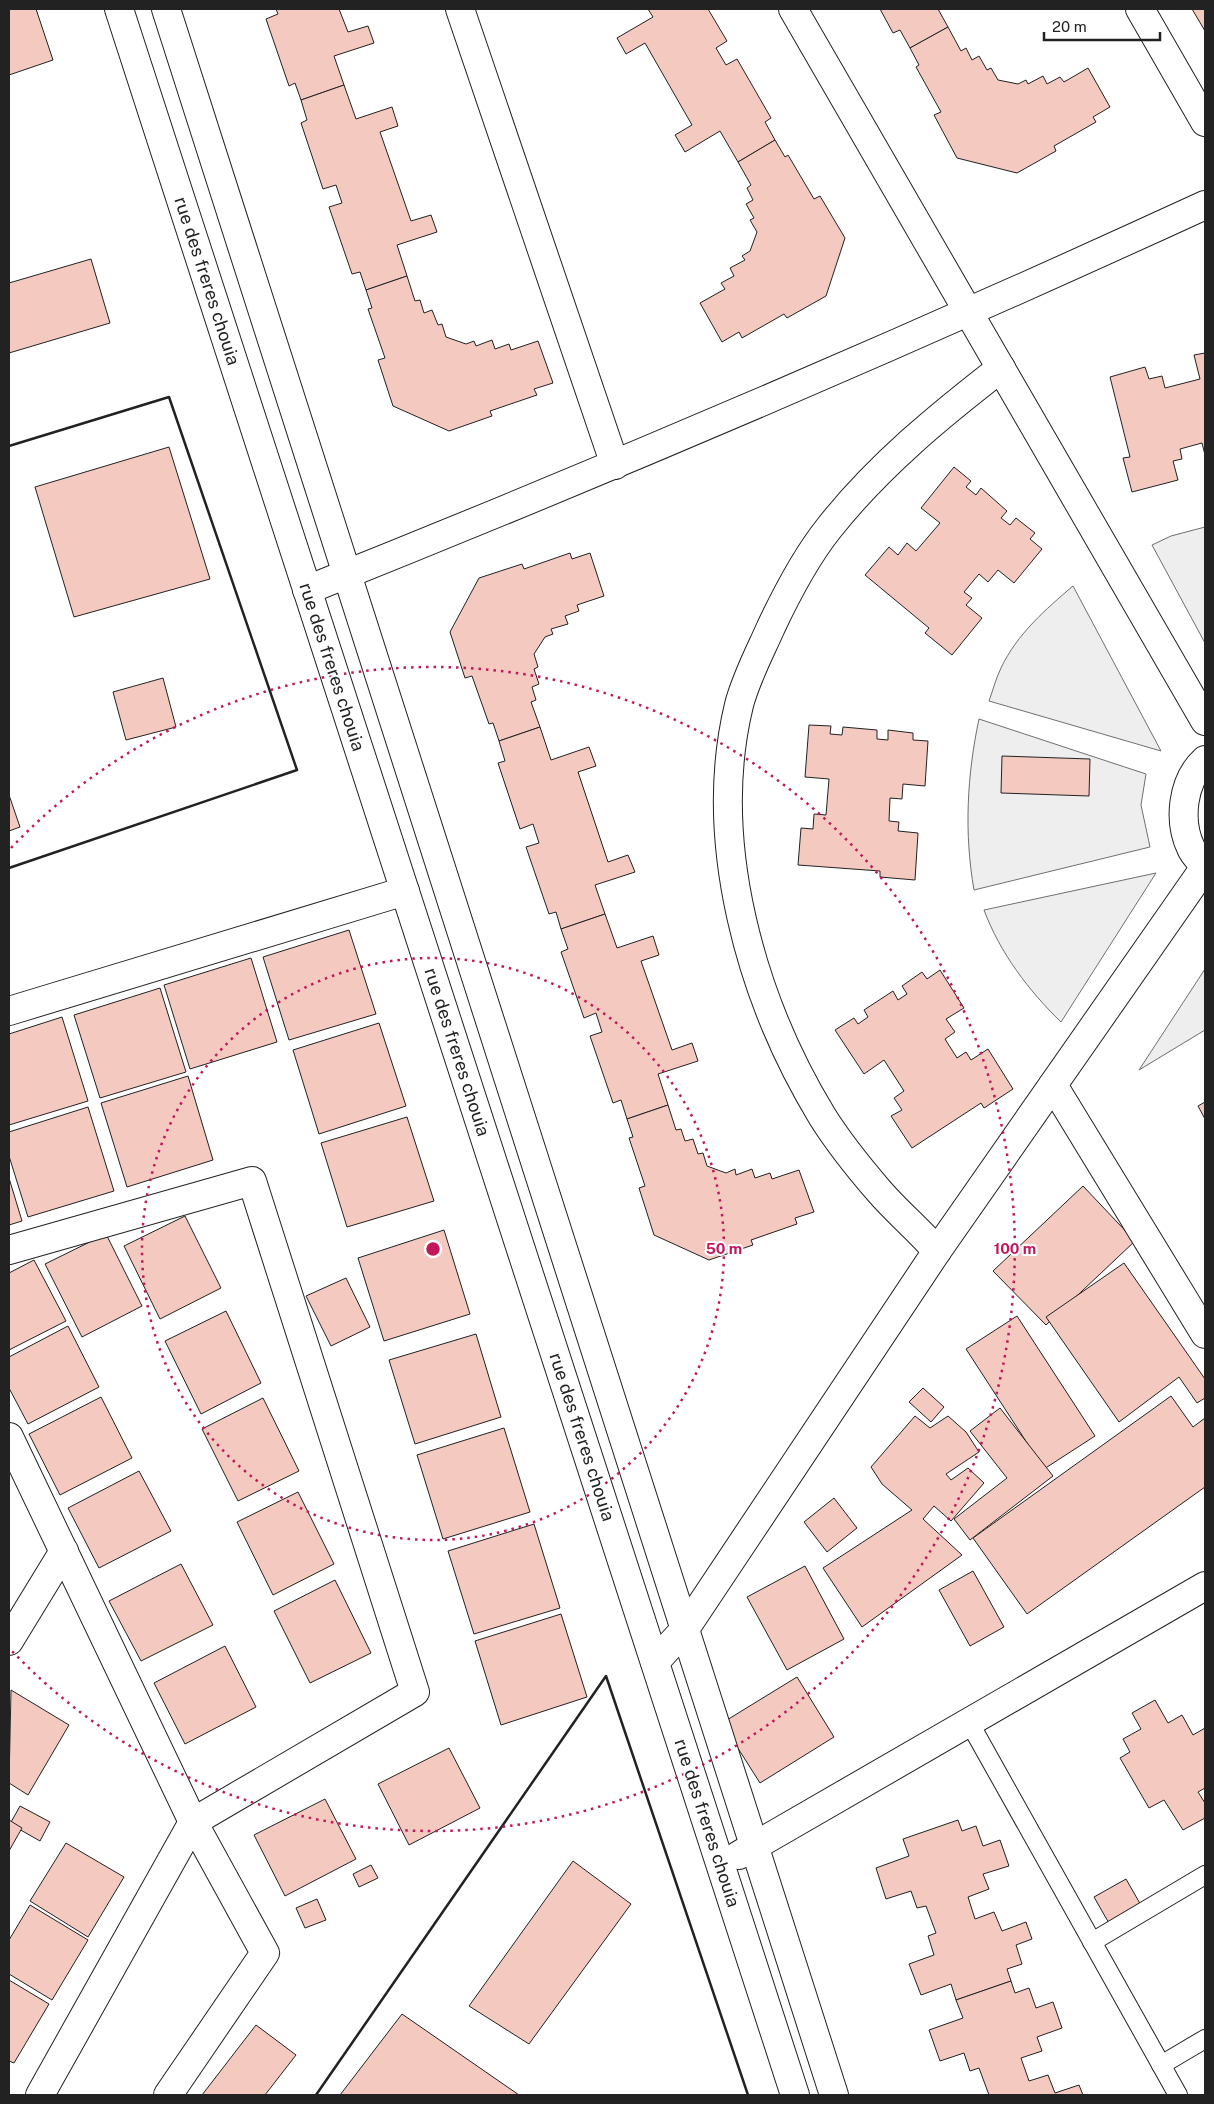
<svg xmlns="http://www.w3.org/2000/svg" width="1214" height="2104" viewBox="0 0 1214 2104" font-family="'Public Sans',sans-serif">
	<rect width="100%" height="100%" fill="#fff"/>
	<!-- green -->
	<g fill="#eee" stroke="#6f6f6f">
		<polygon points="1205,527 1205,643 1152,545 1171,536"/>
		<path d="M1073 586 1161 751 989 701C993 690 996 678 1001 668 1017 634 1046 609 1073 586Z"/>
		<path d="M979 719 1146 774 1141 805 1150 847 974 890C964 833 967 775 979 719Z"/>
		<path d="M1156 873 1061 1022C1029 991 1000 953 984 910Z"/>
		<polygon points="1205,969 1205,1030 1139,1070"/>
	</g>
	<!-- building -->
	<g fill="#f3c9c0" stroke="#222">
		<polygon points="9,9 36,9 53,60 9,75"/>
		<polygon points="276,9 339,9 348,32 368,26 374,43 334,56 344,85 301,100 295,83 289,86 266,19 278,14"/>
		<polygon points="648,9 708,9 727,41 716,48 726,65 737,59 771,118 765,122 775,140 738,162 720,131 685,152 675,135 692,125 645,43 626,54 617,38 653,17"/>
		<polygon points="880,9 938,9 948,27 910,48 900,30 893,33"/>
		<polygon points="1192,9 1205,9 1205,31"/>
		<polygon points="948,27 961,51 966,48 972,60 979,56 987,70 991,68 998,80 1018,84 1026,80 1028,84 1043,76 1047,84 1060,77 1064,82 1088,68 1110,107 1093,117 1096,122 1054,146 1056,151 1017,173 957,158 934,115 941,112 916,67 919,65 910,48"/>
		<polygon points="344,85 356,119 392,107 398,126 380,132 411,221 431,215 437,232 397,245 407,276 366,290 360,272 352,274 329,207 342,203 336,185 323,189 301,123 307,120 301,100"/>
		<polygon points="775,140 785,157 788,155 814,199 820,196 845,238 826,296 787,318 784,314 742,338 739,332 722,342 700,303 725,289 721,283 734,276 730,268 745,260 742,256 750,251 757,232 750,220 754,218 746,204 753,200 747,188 751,185 738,162"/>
		<polygon points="91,259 110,323 9,353 9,283"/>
		<polygon points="407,276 415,301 420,300 424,313 432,310 438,325 442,324 446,337 466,344 474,341 476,346 492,340 495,349 509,344 511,350 538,341 553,383 534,389 537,395 490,411 492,416 449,431 393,406 378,360 385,358 368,309 372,308 366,290"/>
		<polygon points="1205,353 1205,455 1202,443 1180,449 1182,459 1173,461 1178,480 1132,492 1123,458 1130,457 1110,377 1145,367 1149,379 1162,376 1165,388 1200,379 1194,355"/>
		<polygon points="169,447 210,579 74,617 35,487"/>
		<polygon points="954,467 971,481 966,487 976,495 981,488 1007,511 1001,518 1010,525 1016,518 1035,533 1030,539 1042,549 1014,583 998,570 988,582 979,574 964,592 972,598 966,605 982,618 952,655 925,633 929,628 865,575 889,547 898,555 907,543 916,551 940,523 921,508"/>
		<polygon points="570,553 572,559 590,553 604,596 577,605 579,611 565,616 568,624 551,629 553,634 545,637 534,654 538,667 534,669 539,684 532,687 536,700 531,702 540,727 499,741 493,723 489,724 472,676 465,678 450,632 479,578 522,564 524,569"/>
		<polygon points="163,678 176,727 126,740 113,692"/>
		<polygon points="809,725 831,726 830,734 842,735 843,727 877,730 877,739 888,740 888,730 913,733 913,740 928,741 925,786 903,784 902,799 890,798 889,821 899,822 898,831 918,833 915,880 880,877 880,871 798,865 801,828 813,829 814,814 826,815 829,779 805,777"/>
		<polygon points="540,727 551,760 589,747 596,766 578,772 608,862 628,855 635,872 595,885 605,914 561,929 556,912 549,914 526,847 539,843 533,824 520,829 498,763 505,761 499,741"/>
		<polygon points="1002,756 1090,759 1089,796 1001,793"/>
		<polygon points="9,795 20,827 9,831"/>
		<polygon points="605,914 617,948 653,936 659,955 641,961 672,1050 692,1043 698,1061 658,1074 668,1105 627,1119 621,1100 613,1103 590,1036 602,1032 596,1013 584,1018 561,952 568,949 561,929"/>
		<polygon points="349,930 376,1014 289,1040 263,957"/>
		<polygon points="251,958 277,1042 190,1069 164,985"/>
		<polygon points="940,970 964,1008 946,1019 955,1032 945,1039 957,1058 966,1052 971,1060 988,1049 1013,1089 984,1108 981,1103 912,1148 891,1116 902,1110 894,1098 904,1091 884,1060 864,1074 835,1030 854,1018 858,1024 868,1017 864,1010 893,991 898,1000 907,994 902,986 922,972 927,979"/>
		<polygon points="160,988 186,1072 100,1098 74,1015"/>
		<polygon points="62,1017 88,1101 9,1125 9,1034"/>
		<polygon points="379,1023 406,1106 319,1134 293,1050"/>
		<polygon points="188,1076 213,1160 127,1187 101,1103"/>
		<polygon points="1205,1102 1205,1119 1198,1106"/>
		<polygon points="668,1105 676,1130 681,1129 685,1141 693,1139 698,1154 703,1153 707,1166 726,1173 735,1169 736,1175 752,1169 755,1178 770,1173 772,1179 799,1170 814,1212 795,1218 797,1224 751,1240 753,1245 709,1260 654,1235 639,1188 645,1186 629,1138 633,1137 627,1119"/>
		<polygon points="88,1107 114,1191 28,1217 9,1156 9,1132"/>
		<polygon points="407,1117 434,1201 347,1227 321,1143"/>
		<polygon points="9,1178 22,1221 9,1225"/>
		<polygon points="1083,1186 1135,1241 1046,1325 993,1271"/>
		<polygon points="185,1216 221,1288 160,1319 124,1246"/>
		<polygon points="444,1230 470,1314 384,1341 358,1258"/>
		<polygon points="106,1234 142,1306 82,1337 45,1264"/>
		<polygon points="34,1260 66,1321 9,1350 9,1273"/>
		<polygon points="1124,1263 1205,1379 1205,1398 1197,1403 1179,1377 1119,1422 1046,1317"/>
		<polygon points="346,1278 370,1327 331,1346 306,1296"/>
		<polygon points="226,1311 261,1383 201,1414 165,1341"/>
		<polygon points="1017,1316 1095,1436 1044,1469 966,1349"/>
		<polygon points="68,1326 99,1387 28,1424 9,1388 9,1357"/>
		<polygon points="476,1334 501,1417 415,1444 389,1360"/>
		<polygon points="923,1388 944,1407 931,1422 909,1402"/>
		<polygon points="1171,1396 1193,1427 1205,1418 1205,1487 1027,1614 973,1538"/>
		<polygon points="101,1397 132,1458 60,1495 29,1434"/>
		<polygon points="263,1398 299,1471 238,1501 202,1429"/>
		<polygon points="1000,1408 1053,1476 970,1540 954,1519 1007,1478 970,1431"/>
		<polygon points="915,1416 930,1428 948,1416 966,1432 979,1452 946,1474 951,1480 968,1468 984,1483 951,1521 934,1506 923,1519 962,1555 862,1627 823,1568 912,1510 882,1484 871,1467"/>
		<polygon points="504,1428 530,1512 443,1539 417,1455"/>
		<polygon points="139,1471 171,1531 99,1568 68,1508"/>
		<polygon points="298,1492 334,1564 273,1595 237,1522"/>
		<polygon points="834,1498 857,1528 827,1552 804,1522"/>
		<polygon points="534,1524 560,1608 474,1634 448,1551"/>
		<polygon points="181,1564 213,1625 141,1661 109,1601"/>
		<polygon points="805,1566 844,1639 787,1670 747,1597"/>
		<polygon points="973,1571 1004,1627 970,1646 939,1590"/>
		<polygon points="335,1580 371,1653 310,1683 274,1611"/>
		<polygon points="561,1614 587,1697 501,1725 475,1641"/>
		<polygon points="225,1646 256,1707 185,1744 154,1683"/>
		<polygon points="797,1677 834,1737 760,1783 722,1723"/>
		<polygon points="11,1690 69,1725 28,1795 9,1783"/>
		<polygon points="1155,1700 1168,1723 1182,1715 1193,1735 1205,1728 1205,1788 1198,1792 1205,1803 1205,1818 1183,1830 1164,1800 1149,1808 1120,1758 1130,1752 1123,1739 1141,1729 1132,1713"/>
		<polygon points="449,1748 480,1808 409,1845 378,1784"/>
		<polygon points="325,1799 356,1859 285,1896 254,1835"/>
		<polygon points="20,1806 50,1822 40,1841 10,1824"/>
		<polygon points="9,1820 22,1828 9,1851"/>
		<polygon points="958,1820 962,1831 976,1826 983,1846 1000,1840 1009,1866 983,1874 989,1889 968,1897 975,1919 994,1912 1002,1931 1026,1922 1032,1939 1016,1945 1022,1964 1007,1969 1011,1981 956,2000 951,1984 921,1995 909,1964 934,1955 928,1936 936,1933 926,1906 917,1908 911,1891 886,1899 876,1868 909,1856 903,1839"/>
		<polygon points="66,1843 124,1877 88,1937 30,1901"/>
		<polygon points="573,1861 631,1904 529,2044 469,2006"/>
		<polygon points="371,1865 378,1878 359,1887 353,1874"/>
		<polygon points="1126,1879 1146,1914 1114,1932 1094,1897"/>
		<polygon points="317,1899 326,1920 305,1928 296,1908"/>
		<polygon points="30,1905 88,1940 52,2000 9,1974 9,1940"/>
		<polygon points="9,1980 49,2004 14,2063 9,2061"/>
		<polygon points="1011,1981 1015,1993 1029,1988 1036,2008 1053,2002 1062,2028 1037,2037 1042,2051 1021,2058 1029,2081 1048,2075 1055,2093 1079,2085 1083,2095 989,2095 979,2068 970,2071 964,2053 940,2061 929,2030 963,2018 956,2000"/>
		<polygon points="402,2014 519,2095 340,2095"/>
		<polygon points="256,2025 296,2055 265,2095 202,2095"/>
	</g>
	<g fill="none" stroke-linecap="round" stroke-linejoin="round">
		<defs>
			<g id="lane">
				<polyline points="969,1722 1178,2095"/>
				<polyline points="1092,1942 1205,1875"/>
				<polyline points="1161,2065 1205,2039"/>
			</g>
			<g id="street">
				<polyline points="119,9 795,2095"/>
				<polyline points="166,9 834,2095"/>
				<polyline points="460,9 615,465"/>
				<polyline points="793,9 1205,721"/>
				<polyline points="1140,9 1205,122"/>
				<path d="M307 590C610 469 909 341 1205 205"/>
				<path d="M1205 760C1182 781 1178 821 1191 848 1194 855 1201 861 1205 867"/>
				<polyline points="9,1011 405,891"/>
				<polyline points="1053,1085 1205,1334"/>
				<polyline points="9,1250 252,1181 415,1692 193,1822 40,2095"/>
				<path d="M937 1251C919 1230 897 1212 879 1191 860 1169 837 1140 822 1116 751 999 706 841 739 705 746 678 760 652 771 627 787 593 805 558 829 528 878 466 939 416 1001 368"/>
				<polyline points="9,1437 193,1822 265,1953 168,2095"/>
				<polyline points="9,1641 64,1551"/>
				<polyline points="655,1662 685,1629 937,1251 1205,867"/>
				<polyline points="739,1855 1205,1586"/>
			</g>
		</defs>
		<!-- lane casing -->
		<use href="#lane" stroke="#222" stroke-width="20"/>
		<!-- street casing -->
		<use href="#street" stroke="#222" stroke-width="30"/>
		<!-- lane -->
		<use href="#lane" stroke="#fff" stroke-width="18"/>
		<!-- street -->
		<use href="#street" stroke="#fff" stroke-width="28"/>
		<!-- wall -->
		<g stroke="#222" stroke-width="2.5">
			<polyline points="9,446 169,397 297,770 9,868"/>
			<polyline points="316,2095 606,1676 748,2095"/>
		</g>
	</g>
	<!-- distance rings -->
	<g fill="none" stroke="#c2185b" stroke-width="2.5" stroke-dasharray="2.5 5">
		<circle cx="433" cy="1249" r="291"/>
		<path d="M11 848A582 582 0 1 1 11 1650"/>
	</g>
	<g text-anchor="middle" stroke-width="4" stroke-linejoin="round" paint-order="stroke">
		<!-- street labels -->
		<g font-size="18" fill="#222" stroke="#fff">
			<text transform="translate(207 281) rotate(72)" y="6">rue des freres chouia</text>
			<text transform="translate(332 667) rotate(72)" y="6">rue des freres chouia</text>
			<text transform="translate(457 1052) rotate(72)" y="6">rue des freres chouia</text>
			<text transform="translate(582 1437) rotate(72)" y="6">rue des freres chouia</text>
			<text transform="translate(707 1823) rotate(72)" y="6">rue des freres chouia</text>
		</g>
	</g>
	<circle cx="433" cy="1249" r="8" fill="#c2185b" stroke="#fff" stroke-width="2.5"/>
	<g font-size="15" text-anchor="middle" font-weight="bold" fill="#c2185b" stroke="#fff" stroke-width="4" stroke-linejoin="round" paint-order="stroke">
		<text x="724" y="1254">50 m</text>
		<text x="1015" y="1254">100 m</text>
	</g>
	<!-- border -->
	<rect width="1214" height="2104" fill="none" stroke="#222222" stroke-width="20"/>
	<!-- scale -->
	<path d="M1044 32v8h116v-8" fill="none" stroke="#222222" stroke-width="2.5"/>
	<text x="1052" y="32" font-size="15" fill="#222222" stroke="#ffffff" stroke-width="4" paint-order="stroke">20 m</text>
</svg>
